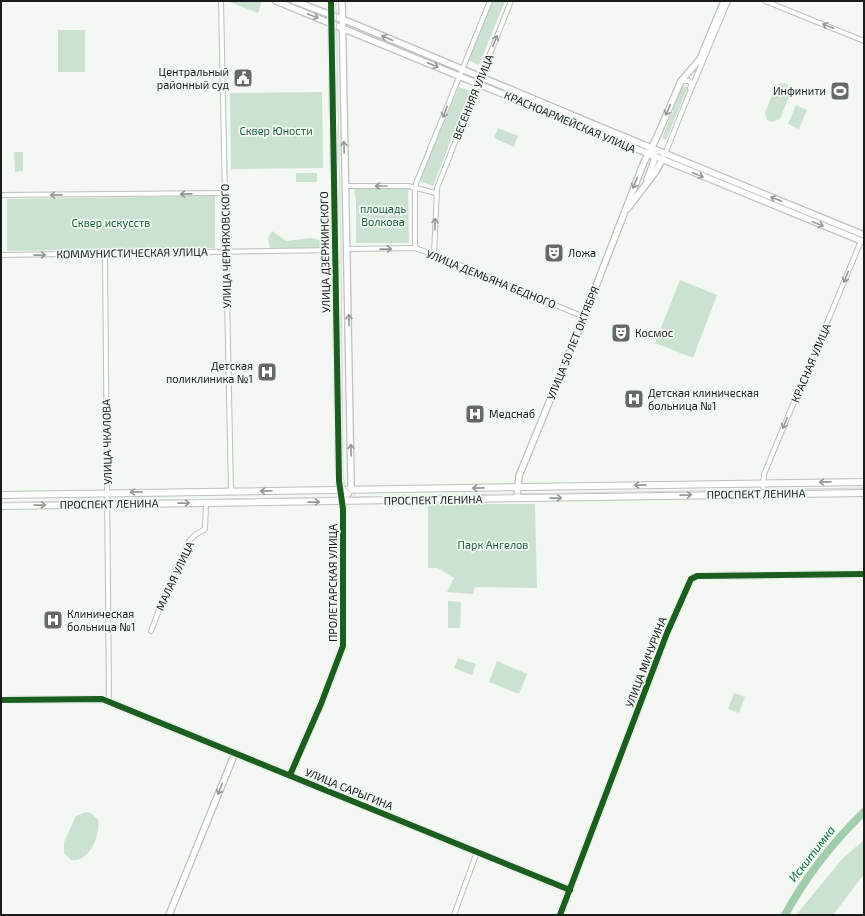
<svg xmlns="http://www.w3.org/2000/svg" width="865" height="916" viewBox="0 0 865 916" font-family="'Exo 2',sans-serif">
	<rect width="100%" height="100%" fill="#f3f8f3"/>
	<!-- green -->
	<g fill="#cbe2d0">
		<polygon points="227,1 262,1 258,13"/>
		<polygon points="492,1 505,1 479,65 468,60"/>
		<rect x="58" y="30" width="27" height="42"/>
		<polygon points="780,83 787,84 791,92 780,119 772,122 767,120 765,113 775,88"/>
		<polygon points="683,86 688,87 666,140 662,138"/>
		<polygon points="459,87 470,91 433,186 419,181"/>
		<polygon points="322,92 323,168 231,169 230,93"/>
		<polygon points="796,105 807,110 799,129 788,124"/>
		<polygon points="498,128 518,136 514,147 494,138"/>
		<polygon points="14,152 23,152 23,171 15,172"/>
		<rect x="296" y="173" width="21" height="9"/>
		<polygon points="354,189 408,189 409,243 356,243 356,200"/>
		<polygon points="215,196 215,248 7,251 7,199"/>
		<polygon points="272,231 286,241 312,238 322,241 325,246 322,249 270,249 268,238"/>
		<polygon points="680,280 717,295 693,358 655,343"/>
		<polygon points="428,504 535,504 537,588 475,587 473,594 447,592 454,578 438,568 428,568"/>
		<polygon points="448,601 461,602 460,628 448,628"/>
		<polygon points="458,658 476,664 472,675 454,668"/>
		<polygon points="497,661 527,674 519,694 489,682"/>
		<polygon points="734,693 745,697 739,713 728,709"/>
		<path d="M86 812 91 813 98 820C101 835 89 863 71 860L64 853V842L76 816Z"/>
		<polygon points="864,840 864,874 833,915 796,915 843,858"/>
	</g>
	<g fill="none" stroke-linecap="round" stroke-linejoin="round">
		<!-- river -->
		<path stroke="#a2cdad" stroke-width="8" d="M785 915C806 876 832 843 864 812"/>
		<defs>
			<g id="street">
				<polyline points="221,1 231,491"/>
				<polyline points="765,1 864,41"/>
				<polyline points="681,81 689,81 692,84 690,88"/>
				<polyline points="687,99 728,1"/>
				<polyline points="665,154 687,99"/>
				<polyline points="346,186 408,186 436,193"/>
				<polyline points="1,195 225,193"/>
				<polyline points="415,248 415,187 417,181 490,1"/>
				<polyline points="347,249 415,248 446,259 584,317"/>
				<polyline points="105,254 109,701"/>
				<polyline points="1,255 335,250"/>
				<polyline points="434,255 437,188 511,1"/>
				<polyline points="763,494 764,474 861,241"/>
				<polyline points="151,631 167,589 189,541 195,535 205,529 206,503"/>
				<polyline points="454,915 477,852"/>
			</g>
			<g id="secondary">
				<polyline points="276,1 864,242"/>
				<polyline points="294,1 352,23 598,126 864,235"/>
				<polyline points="342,1 351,481 351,489 343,501"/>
				<polyline points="647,180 654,161 654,154"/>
				<polyline points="628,208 656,171 663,158"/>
				<polyline points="517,498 519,476 584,317 644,162 656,139 681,81 700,59 724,1"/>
				<polyline points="1,700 102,699 570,890"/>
				<polyline points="290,775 321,704 343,646 343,509 339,481 331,1"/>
				<polyline points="169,915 235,753"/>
				<polyline points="560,915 667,633 691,579 697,576 864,574"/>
			</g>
			<g id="primary">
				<polyline points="1,495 864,482"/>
				<polyline points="1,506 864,493"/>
			</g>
		</defs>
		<!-- street casing -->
		<use href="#street" stroke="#bdc0bd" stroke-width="6"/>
		<!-- secondary casing -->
		<use href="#secondary" stroke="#bdc0bd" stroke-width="8"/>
		<!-- primary casing -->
		<use href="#primary" stroke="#bdc0bd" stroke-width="8"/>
		<!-- street -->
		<use href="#street" stroke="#fdfefd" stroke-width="4"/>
		<!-- secondary -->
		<use href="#secondary" stroke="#fdfefd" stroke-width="5.5"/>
		<!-- primary -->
		<use href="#primary" stroke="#fdfefd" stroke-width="6"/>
		<!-- tram -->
		<g stroke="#d4d4d4" stroke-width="1">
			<polyline points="336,1 341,256 343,476 346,489 355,495"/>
			<polyline points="1,503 864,488"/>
		</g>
		<defs>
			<g id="cycleway">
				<polyline points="1,700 102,699 570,890"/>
				<polyline points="290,775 321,704 343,646 343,509 339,481 331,1"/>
				<polyline points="560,915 667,633 691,579 697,576 864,574"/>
			</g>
		</defs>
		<!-- cycleway casing -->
		<use href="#cycleway" stroke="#f1faf2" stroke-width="8"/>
		<!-- cycleway -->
		<use href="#cycleway" stroke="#1b5e20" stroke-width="6"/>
	</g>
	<!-- one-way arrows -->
	<defs><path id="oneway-shaft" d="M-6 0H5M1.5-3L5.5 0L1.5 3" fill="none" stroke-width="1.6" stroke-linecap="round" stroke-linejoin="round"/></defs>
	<g stroke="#969897">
		<use href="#oneway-shaft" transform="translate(313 16) rotate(22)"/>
		<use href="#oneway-shaft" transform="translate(828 26) rotate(-158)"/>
		<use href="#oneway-shaft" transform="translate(387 38) rotate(-157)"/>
		<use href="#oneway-shaft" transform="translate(495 41) rotate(-68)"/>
		<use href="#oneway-shaft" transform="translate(433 65) rotate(22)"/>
		<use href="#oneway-shaft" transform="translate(668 110) rotate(114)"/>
		<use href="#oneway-shaft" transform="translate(445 112) rotate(111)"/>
		<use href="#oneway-shaft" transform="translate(344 147) rotate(-92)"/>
		<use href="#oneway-shaft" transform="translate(698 175) rotate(22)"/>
		<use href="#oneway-shaft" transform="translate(635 183) rotate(112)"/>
		<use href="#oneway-shaft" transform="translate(381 186) rotate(180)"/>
		<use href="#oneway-shaft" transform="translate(186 194) rotate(179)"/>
		<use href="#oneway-shaft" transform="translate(56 195) rotate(179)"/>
		<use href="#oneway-shaft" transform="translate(776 199) rotate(-158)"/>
		<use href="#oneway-shaft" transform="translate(435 224) rotate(-89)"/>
		<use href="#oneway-shaft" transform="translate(818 224) rotate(22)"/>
		<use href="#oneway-shaft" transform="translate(386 249) rotate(-1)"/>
		<use href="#oneway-shaft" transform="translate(40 255) rotate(-1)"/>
		<use href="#oneway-shaft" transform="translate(846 277) rotate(112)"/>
		<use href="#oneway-shaft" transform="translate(349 320) rotate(-91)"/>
		<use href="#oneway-shaft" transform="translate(785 423) rotate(113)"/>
		<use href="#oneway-shaft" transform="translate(351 450) rotate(-91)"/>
		<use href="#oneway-shaft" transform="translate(825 482) rotate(179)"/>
		<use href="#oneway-shaft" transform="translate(640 485) rotate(179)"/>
		<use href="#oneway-shaft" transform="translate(478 488) rotate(179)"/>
		<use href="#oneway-shaft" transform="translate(266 491) rotate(179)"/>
		<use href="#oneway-shaft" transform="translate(136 492) rotate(179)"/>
		<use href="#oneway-shaft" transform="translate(686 495) rotate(-1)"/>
		<use href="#oneway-shaft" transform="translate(556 498) rotate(-1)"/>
		<use href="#oneway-shaft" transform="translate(314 502) rotate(-1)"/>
		<use href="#oneway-shaft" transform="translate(184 503) rotate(-1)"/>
		<use href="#oneway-shaft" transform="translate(40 505) rotate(-1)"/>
		<use href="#oneway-shaft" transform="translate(220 789) rotate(112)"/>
	</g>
	<!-- icons -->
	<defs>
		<symbol id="civic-square" viewBox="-11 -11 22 22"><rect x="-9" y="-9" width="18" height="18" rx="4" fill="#656966" stroke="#f1faf2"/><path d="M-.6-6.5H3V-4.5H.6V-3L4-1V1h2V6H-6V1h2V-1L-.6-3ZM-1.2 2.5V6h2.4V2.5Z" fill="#fff"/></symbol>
		<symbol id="stadium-square" viewBox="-11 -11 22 22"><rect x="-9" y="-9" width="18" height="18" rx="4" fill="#656966" stroke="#f1faf2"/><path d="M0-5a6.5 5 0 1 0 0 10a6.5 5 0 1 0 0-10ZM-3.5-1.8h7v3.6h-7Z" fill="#fff"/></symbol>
		<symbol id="theatre-square" viewBox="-11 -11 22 22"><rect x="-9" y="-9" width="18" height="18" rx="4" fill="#656966" stroke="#f1faf2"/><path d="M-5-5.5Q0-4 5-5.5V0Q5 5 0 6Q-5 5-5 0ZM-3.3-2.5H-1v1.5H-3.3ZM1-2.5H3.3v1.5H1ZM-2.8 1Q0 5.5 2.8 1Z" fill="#fff"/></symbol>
		<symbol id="hospital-square" viewBox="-11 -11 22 22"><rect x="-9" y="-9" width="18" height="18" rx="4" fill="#656966" stroke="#f1faf2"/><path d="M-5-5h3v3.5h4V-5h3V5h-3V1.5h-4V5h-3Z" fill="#fff"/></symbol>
	</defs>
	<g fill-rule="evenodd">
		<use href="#civic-square" x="232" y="67" width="22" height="22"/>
		<use href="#stadium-square" x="829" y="80" width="22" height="22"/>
		<use href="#theatre-square" x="543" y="242" width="22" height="22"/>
		<use href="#theatre-square" x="610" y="322" width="22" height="22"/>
		<use href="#hospital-square" x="256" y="361" width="22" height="22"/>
		<use href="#hospital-square" x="623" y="388" width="22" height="22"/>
		<use href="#hospital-square" x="464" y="403" width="22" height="22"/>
		<use href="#hospital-square" x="42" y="609" width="22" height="22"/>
	</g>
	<g text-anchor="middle" stroke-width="3.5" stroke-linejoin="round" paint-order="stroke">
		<!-- poi labels -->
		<g font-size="11" fill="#191c1a" stroke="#f1faf2" text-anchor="start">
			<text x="229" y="76" text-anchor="end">Центральный<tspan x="229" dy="13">районный суд</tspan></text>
			<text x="826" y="95" text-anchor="end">Инфинити</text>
			<text x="568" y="257">Ложа</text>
			<text x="635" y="337">Космос</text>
			<text x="253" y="370" text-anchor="end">Детская<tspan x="253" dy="13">поликлиника №1</tspan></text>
			<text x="648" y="397">Детская клиническая<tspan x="648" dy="13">больница №1</tspan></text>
			<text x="489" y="418">Медснаб</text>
			<text x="67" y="618">Клиническая<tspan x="67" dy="13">больница №1</tspan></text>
		</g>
		<!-- street labels -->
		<g font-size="11" fill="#191c1a" stroke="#f1faf2">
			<text transform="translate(473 97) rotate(-68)" y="4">ВЕСЕННЯЯ УЛИЦА</text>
			<text transform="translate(570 122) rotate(23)" y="4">КРАСНОАРМЕЙСКАЯ УЛИЦА</text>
			<text transform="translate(226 246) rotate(-91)" y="4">УЛИЦА ЧЕРНЯХОВСКОГО</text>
			<text transform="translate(325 252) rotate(-91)" y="4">УЛИЦА ДЗЕРЖИНСКОГО</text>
			<text transform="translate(132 253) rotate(-1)" y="4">КОММУНИСТИЧЕСКАЯ УЛИЦА</text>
			<text transform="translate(491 279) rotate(22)" y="4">УЛИЦА ДЕМЬЯНА БЕДНОГО</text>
			<text transform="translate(573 343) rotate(-68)" y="4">УЛИЦА 50 ЛЕТ ОКТЯБРЯ</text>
			<text transform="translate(811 363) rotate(-67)" y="4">КРАСНАЯ УЛИЦА</text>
			<text transform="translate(107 442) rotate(-91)" y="4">УЛИЦА ЧКАЛОВА</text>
			<text transform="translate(756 494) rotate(-1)" y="4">ПРОСПЕКТ ЛЕНИНА</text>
			<text transform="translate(433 500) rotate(-1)" y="4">ПРОСПЕКТ ЛЕНИНА</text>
			<text transform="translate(109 504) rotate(-1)" y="4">ПРОСПЕКТ ЛЕНИНА</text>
			<text transform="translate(175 576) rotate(-65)" y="4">МАЛАЯ УЛИЦА</text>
			<text transform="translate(333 583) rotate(-90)" y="4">ПРОЛЕТАРСКАЯ УЛИЦА</text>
			<text transform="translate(646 662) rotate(-69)" y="4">УЛИЦА МИЧУРИНА</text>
			<text transform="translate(349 789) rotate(22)" y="4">УЛИЦА САРЫГИНА</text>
		</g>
		<!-- park labels -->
		<g font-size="11" fill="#1e5f36" stroke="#f1faf2">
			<text x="276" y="135">Сквер Юности</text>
			<text x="383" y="213">площадь<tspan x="383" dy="13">Волкова</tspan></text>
			<text x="111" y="227">Сквер искусств</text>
			<text x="493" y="549">Парк Ангелов</text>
		</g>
		<!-- water labels -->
		<g font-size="12" font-style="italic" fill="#066934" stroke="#f1faf2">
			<text transform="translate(812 854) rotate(-52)" y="4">Искитимка</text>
		</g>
	</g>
	<!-- border -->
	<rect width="865" height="916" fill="none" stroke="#191c1a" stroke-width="4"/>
</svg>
